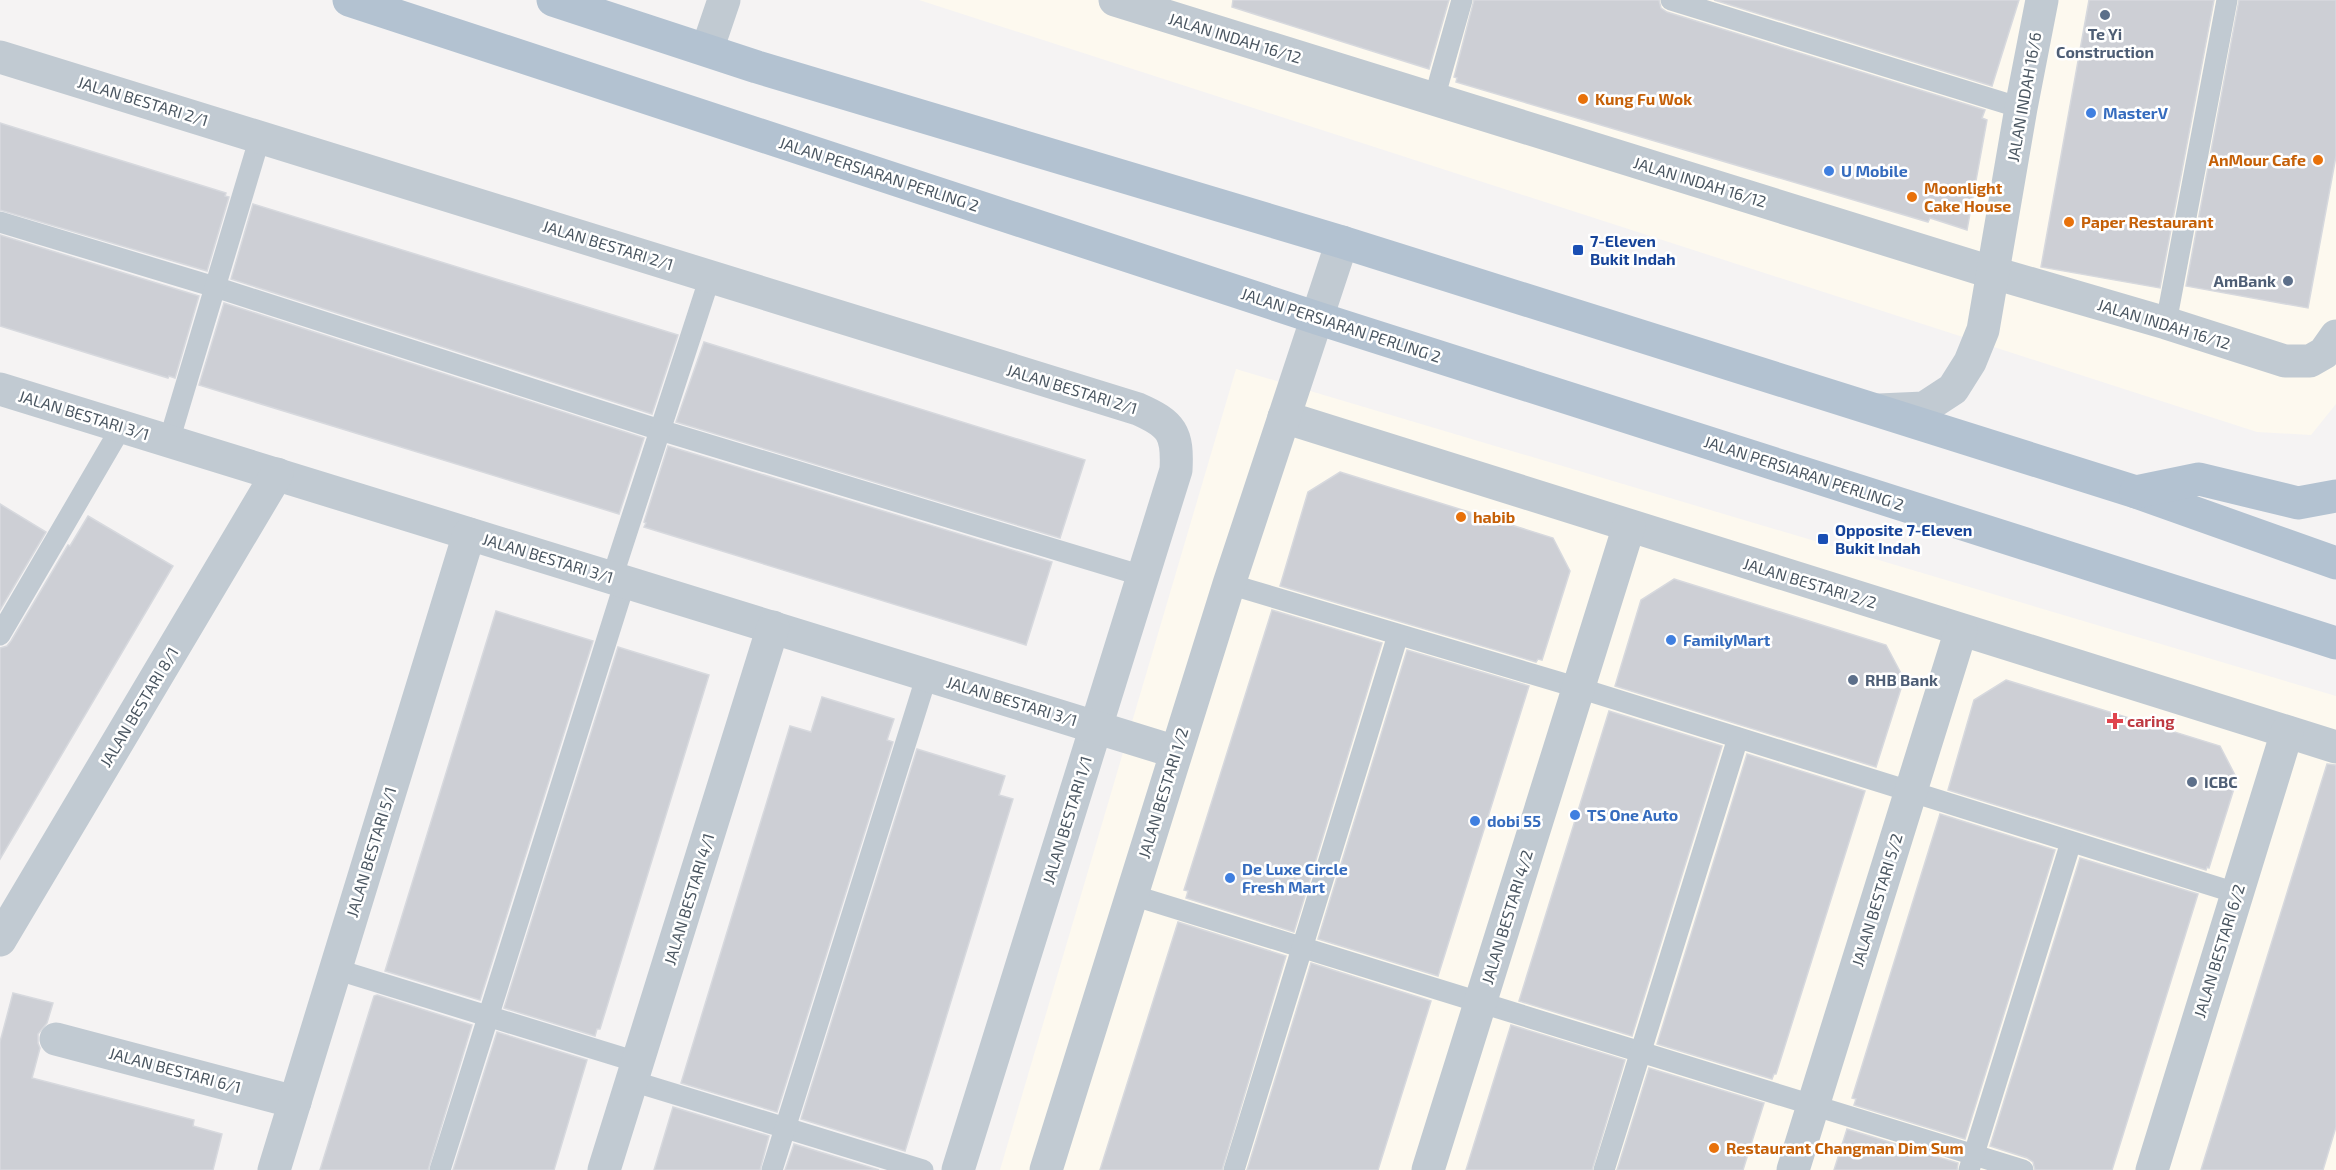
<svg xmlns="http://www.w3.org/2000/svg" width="2336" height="1170" viewBox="0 0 2336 1170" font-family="'Exo 2',sans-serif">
	<rect width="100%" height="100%" fill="#f5f3f3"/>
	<!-- commercial -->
	<g fill="#fdf9ef">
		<polygon points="919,0 2336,0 2336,404 2311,435 2257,432"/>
		<polygon points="1236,369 2336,696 2336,1170 1000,1170"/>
	</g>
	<!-- building -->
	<g fill="#cdcfd5" stroke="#d7d9de" stroke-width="1.5">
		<polygon points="1233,0 1449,0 1429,69 1232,7"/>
		<polygon points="1474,0 1659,0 1661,8 1667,12 1985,110 1982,118 1987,120 1967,230 1930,218 1928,222 1456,82 1457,78 1454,77"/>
		<polygon points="1714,0 2019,0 1992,86"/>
		<polygon points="2089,0 2214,0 2160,288 2041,267"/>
		<polygon points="2239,0 2336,0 2336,156 2308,308 2186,286"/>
		<polygon points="0,123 226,193 225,196 229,197 207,271 0,210"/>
		<polygon points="253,204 678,335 652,414 231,279"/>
		<polygon points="0,235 199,296 175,378 169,376 168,378 0,326"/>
		<polygon points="224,303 644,438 619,514 199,385"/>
		<polygon points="704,342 1085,460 1060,538 676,422"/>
		<polygon points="668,446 1052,562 1026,645 644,527 646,523 644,522"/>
		<polygon points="1340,472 1553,538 1570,571 1542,660 1538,659 1536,662 1280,586 1308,492"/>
		<polygon points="0,504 46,532 0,610"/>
		<polygon points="88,516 173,566 0,859 0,648 7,646 11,641 68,545 70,546"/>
		<polygon points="1674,579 1886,645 1904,679 1876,767 1615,686 1641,600"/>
		<polygon points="1272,610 1382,643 1294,932 1186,898 1188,891 1184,890"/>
		<polygon points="496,611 593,641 480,1000 385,971"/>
		<polygon points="618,647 709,675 600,1029 597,1029 595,1036 504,1008"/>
		<polygon points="1407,650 1529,686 1438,976 1318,939"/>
		<polygon points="2006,680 2220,746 2237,779 2209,868 2207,867 2206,870 1948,790 1974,700"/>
		<polygon points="822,697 894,719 887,740 893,742 777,1112 681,1083 790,726 811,732"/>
		<polygon points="1609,711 1722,746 1632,1036 1519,1001"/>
		<polygon points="917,749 1005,776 999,795 1013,799 905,1151 801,1119"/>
		<polygon points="1747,754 1865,791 1776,1074 1774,1074 1772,1079 1657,1044"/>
		<polygon points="2327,764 2336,765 2336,1127 2323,1170 2201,1170"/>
		<polygon points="1940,814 2055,850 1965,1139 1854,1105 1856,1099 1852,1098"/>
		<polygon points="2080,858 2198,894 2112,1170 2035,1170 2033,1162 2027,1158 1990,1146"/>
		<polygon points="1178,922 1286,956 1222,1170 1100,1170"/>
		<polygon points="1311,963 1431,1001 1378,1170 1247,1170"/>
		<polygon points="13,993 53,1003 47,1023 38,1034 38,1043 40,1048 32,1078 194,1120 193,1126 222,1134 213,1170 0,1170 0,1042"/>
		<polygon points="377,995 472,1025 428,1170 320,1170 374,996"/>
		<polygon points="1511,1025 1625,1060 1592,1170 1466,1170"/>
		<polygon points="497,1032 587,1060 554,1170 453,1170"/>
		<polygon points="1649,1068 1764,1103 1743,1170 1617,1170"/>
		<polygon points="673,1107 769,1136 760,1170 654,1170"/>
		<polygon points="1847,1129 1958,1163 1957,1170 1834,1170"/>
		<polygon points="794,1144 879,1170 785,1170"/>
	</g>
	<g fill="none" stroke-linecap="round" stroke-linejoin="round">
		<!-- lane -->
		<g stroke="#c1cad2" stroke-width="21">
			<polyline points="1671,0 2021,108"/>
			<polyline points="1434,99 1462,0"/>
			<polyline points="0,222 215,287 660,430 1143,576"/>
			<polyline points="2166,323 2227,0"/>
			<polyline points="169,441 260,137"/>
			<polyline points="612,578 710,277"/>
			<polyline points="1229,584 1579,688 2236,893"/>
			<polyline points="0,635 122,426"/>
			<polyline points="1132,895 2023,1170"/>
			<polyline points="335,969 637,1062"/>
			<polyline points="632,1081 923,1170"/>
			<polyline points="440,1170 625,582"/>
			<polyline points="772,1170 927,675"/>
			<polyline points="1234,1170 1398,635"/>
			<polyline points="1604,1170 1738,738"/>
			<polyline points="1969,1170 2071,842"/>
		</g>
		<!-- street -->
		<g stroke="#c1cad2" stroke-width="33">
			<polyline points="1115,0 1994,273 2166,323 2285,361 2310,361 2324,353 2336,336"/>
			<polyline points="707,50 724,0"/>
			<path d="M0 57 1138 409C1172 424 1178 433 1176 470L958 1170"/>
			<polyline points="0,389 1176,752"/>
			<polyline points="1879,410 1924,408 1953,389 1970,362 1983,330 2021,108 2042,0"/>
			<polyline points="1284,417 2336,747"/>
			<polyline points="0,940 277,474"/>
			<polyline points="56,1039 295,1102"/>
			<polyline points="274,1170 469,534"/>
			<polyline points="604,1170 773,627"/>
			<polyline points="1046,1170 1229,584 1342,242"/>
			<polyline points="1428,1170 1629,526"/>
			<polyline points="1793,1170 1961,630"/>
			<polyline points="2152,1170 2287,732"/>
		</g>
		<!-- primary -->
		<g stroke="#b3c2d1" stroke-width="33">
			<polyline points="349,0 1317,318 2336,643"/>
			<polyline points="553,0 757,67 1342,242 2136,492 2336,563"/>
			<polyline points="2136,492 2199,479 2298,503 2336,496"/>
		</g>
	</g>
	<!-- markers -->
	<g fill="#5c6f8a" stroke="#fff" stroke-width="2">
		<circle cx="2105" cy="15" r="6"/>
		<circle cx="2288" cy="281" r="6"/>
		<circle cx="1853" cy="680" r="6"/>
		<circle cx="2192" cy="782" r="6"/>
	</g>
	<g fill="#e8710a" stroke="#fff" stroke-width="2">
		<circle cx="1583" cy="99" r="6"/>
		<circle cx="2318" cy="160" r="6"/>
		<circle cx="1912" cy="197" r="6"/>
		<circle cx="2069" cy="222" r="6"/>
		<circle cx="1461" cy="517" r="6"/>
		<circle cx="1714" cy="1148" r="6"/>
	</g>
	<g fill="#3f7fe0" stroke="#fff" stroke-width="2">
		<circle cx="2091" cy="113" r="6"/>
		<circle cx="1829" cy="171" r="6"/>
		<circle cx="1671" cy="640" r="6"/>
		<circle cx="1575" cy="815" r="6"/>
		<circle cx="1475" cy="821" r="6"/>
		<circle cx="1230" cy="878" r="6"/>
	</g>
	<g fill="#1a4fb4" stroke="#fff" stroke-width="2">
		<rect x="1572" y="244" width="12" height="12" rx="3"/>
		<rect x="1817" y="533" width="12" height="12" rx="3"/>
	</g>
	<path fill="#e0444e" stroke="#fff" stroke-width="2" d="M2112 712h6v6h6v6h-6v6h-6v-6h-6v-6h6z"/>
	<g text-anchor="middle" stroke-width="5" stroke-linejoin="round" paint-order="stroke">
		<!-- service labels -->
		<g font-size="16" font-weight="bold" fill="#4e5e75" stroke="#fff" text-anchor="start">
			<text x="2105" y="40" text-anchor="middle">Te Yi<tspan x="2105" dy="18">Construction</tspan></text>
			<text x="2276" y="287" text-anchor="end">AmBank</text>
			<text x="1865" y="686">RHB Bank</text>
			<text x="2204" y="788">ICBC</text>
		</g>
		<!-- street labels -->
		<g font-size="16" fill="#4a5661" stroke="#fff">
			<text transform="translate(1235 38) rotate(17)" y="6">JALAN INDAH 16/12</text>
			<text transform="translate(2024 97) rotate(-80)" y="6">JALAN INDAH 16/6</text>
			<text transform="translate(143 101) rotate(17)" y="6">JALAN BESTARI 2/1</text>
			<text transform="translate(879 174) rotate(18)" y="6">JALAN PERSIARAN PERLING 2</text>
			<text transform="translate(1700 182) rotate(17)" y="6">JALAN INDAH 16/12</text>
			<text transform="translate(608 245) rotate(17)" y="6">JALAN BESTARI 2/1</text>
			<text transform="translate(2164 324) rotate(17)" y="6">JALAN INDAH 16/12</text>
			<text transform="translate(1341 325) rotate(18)" y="6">JALAN PERSIARAN PERLING 2</text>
			<text transform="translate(1072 389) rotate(17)" y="6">JALAN BESTARI 2/1</text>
			<text transform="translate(84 415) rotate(17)" y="6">JALAN BESTARI 3/1</text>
			<text transform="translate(1804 473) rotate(18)" y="6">JALAN PERSIARAN PERLING 2</text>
			<text transform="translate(548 558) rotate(17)" y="6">JALAN BESTARI 3/1</text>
			<text transform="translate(1810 583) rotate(17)" y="6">JALAN BESTARI 2/2</text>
			<text transform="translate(1012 701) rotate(17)" y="6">JALAN BESTARI 3/1</text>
			<text transform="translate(139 707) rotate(-59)" y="6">JALAN BESTARI 8/1</text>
			<text transform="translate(1163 793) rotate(-73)" y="6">JALAN BESTARI 1/2</text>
			<text transform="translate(1067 820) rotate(-73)" y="6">JALAN BESTARI 1/1</text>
			<text transform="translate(371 852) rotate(-73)" y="6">JALAN BESTARI 5/1</text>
			<text transform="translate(689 899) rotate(-73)" y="6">JALAN BESTARI 4/1</text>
			<text transform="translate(1877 900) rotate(-73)" y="6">JALAN BESTARI 5/2</text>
			<text transform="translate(1507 917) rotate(-73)" y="6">JALAN BESTARI 4/2</text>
			<text transform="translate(2219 951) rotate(-73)" y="6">JALAN BESTARI 6/2</text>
			<text transform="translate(175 1070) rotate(15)" y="6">JALAN BESTARI 6/1</text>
		</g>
		<!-- food labels -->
		<g font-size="16" font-weight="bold" fill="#c56008" stroke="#fff" text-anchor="start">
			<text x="1595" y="105">Kung Fu Wok</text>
			<text x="2306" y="166" text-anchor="end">AnMour Cafe</text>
			<text x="1924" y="194">Moonlight<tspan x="1924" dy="18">Cake House</tspan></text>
			<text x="2081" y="228">Paper Restaurant</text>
			<text x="1473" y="523">habib</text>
			<text x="1726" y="1154">Restaurant Changman Dim Sum</text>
		</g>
		<!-- shop labels -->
		<g font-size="16" font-weight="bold" fill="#366cbe" stroke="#fff" text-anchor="start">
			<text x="2103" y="119">MasterV</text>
			<text x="1841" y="177">U Mobile</text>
			<text x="1683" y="646">FamilyMart</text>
			<text x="1587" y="821">TS One Auto</text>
			<text x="1487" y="827">dobi 55</text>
			<text x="1242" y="875">De Luxe Circle<tspan x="1242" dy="18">Fresh Mart</tspan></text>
		</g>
		<!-- transit labels -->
		<g font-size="16" font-weight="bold" fill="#164399" stroke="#fff" text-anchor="start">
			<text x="1590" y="247">7-Eleven<tspan x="1590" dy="18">Bukit Indah</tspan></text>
			<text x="1835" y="536">Opposite 7-Eleven<tspan x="1835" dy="18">Bukit Indah</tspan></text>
		</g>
		<!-- health labels -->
		<g font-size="16" font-weight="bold" fill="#be3a42" stroke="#fff" text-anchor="start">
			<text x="2127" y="727">caring</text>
		</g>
	</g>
</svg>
